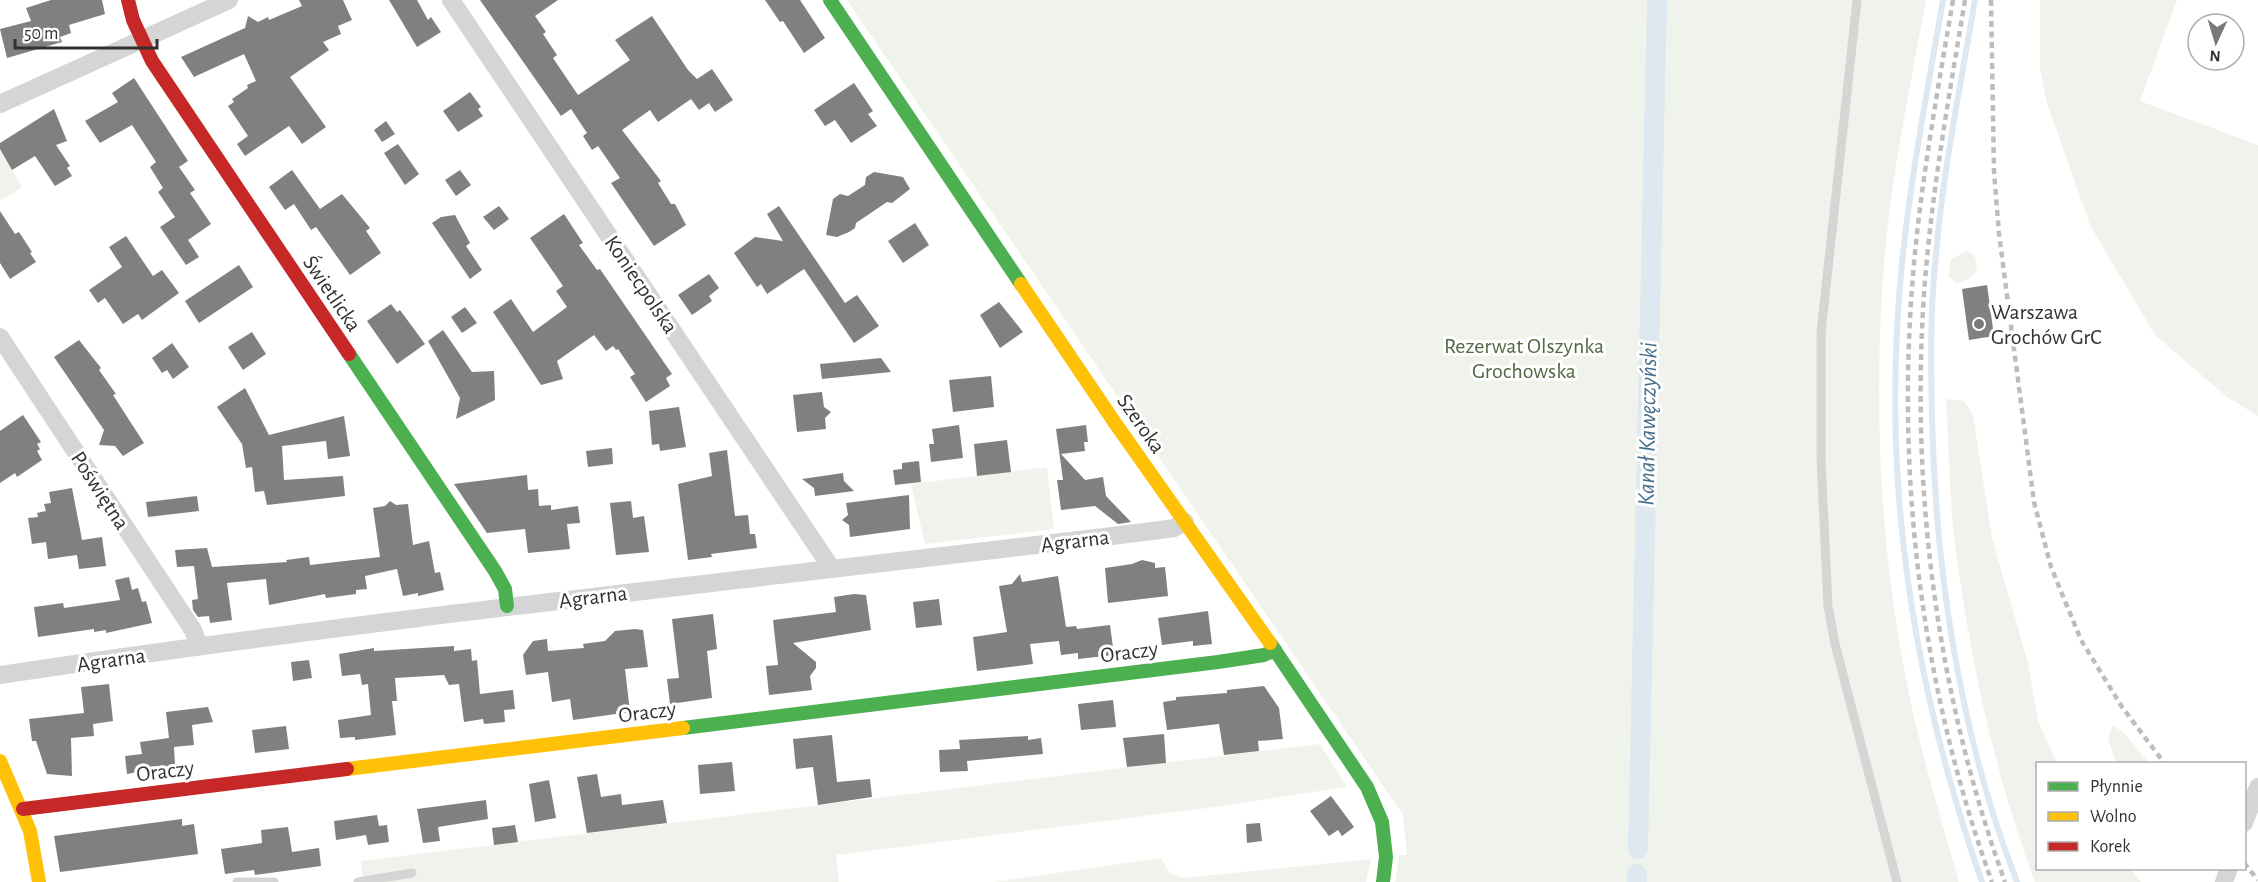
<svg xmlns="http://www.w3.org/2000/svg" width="2258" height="882" viewBox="0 0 2258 882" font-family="'Alegreya Sans',sans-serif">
	<rect width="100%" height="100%" fill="#fff"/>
	<!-- green -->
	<g fill="#f0f3ec">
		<path d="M847 0H1926C1910 88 1891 176 1884 264 1873 405 1880 551 1908 689 1921 754 1941 819 1959 882H1395L1399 855H1407L1403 815Z"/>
		<polygon points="2040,0 2177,0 2140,101 2258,145 2258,416 2227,397 2155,335 2090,225 2047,103 2040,70"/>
		<polygon points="0,149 22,187 0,201"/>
		<polygon points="1967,251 1975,257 1977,271 1969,279 1957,284 1948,276 1951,259"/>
		<path d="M1946 399 1964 401 1973 415 1992 538 2028 663 2038 721 2057 763 2038 764V868L2130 869 2141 882H2035C1993 770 1969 655 1954 536 1949 491 1949 445 1946 399Z"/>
		<polygon points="1047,467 1054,529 925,544 911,484"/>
		<polygon points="2113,725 2125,734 2149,763 2116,763 2108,739"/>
		<polygon points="1320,744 1347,787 1207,808 836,855 839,882 363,882 361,861"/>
		<polygon points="1161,858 1170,873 1183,878 1371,859 1366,882 994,882"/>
	</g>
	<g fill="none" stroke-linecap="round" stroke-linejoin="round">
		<!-- stream -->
		<g stroke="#dde8f0" stroke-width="6">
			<path d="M1943 0C1924 110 1902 220 1897 331 1887 519 1920 705 1982 882"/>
			<path d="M1975 0C1960 88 1942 176 1935 265 1930 316 1931 368 1932 419 1936 576 1960 735 2017 882"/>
		</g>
		<!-- canal -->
		<g stroke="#dde8f0" stroke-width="20">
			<polyline points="1638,849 1657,0"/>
			<polyline points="1637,882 1637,874"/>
		</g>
	</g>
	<!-- building -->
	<g fill="#808080">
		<polygon points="51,0 102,0 105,14 69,25 71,33 60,37 62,42 7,58 0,29 31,21 26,8"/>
		<polygon points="299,0 343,0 352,20 338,26 341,34 323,42 329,50 290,77 326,127 302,144 289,126 245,156 237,144 248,136 228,106 234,102 232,99 248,88 247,85 256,81 244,54 194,77 181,57 245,28 248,16 258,22 268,17 269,20 302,6"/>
		<polygon points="389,0 417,0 428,20 431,17 441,32 417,47"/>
		<polygon points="480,0 558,0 535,16 546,32 543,34 557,55 553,58 578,95 630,60 615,40 652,16 688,70 697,79 712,69 733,100 715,112 709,103 699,110 691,99 658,122 650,110 622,130 661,181 658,183 671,204 675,204 686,225 654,246 611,183 620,178 598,146 592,150 583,136 587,133 571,109 561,116"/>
		<polygon points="765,0 800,0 825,38 804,53 783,21 780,22"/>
		<polygon points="134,78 188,161 179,167 195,190 190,193 211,224 188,240 199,257 186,265 160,227 175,217 158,192 163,188 150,167 156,162 132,125 100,143 85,121 118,102 112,93"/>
		<polygon points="854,83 873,111 868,114 877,126 851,143 835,120 825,126 814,110"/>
		<polygon points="470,92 481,107 478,109 483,116 458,132 443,111"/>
		<polygon points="54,109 67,141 56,145 70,166 67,168 72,176 55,186 35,156 12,170 0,149 0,143"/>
		<polygon points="386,121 395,134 382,142 374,130"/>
		<polygon points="398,144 419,174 405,185 384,153"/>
		<polygon points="292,170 320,209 342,194 370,228 366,231 381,253 350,275 316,227 311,230 294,204 285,210 269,187"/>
		<polygon points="460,170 471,185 456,196 445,180"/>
		<polygon points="874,172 903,177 910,189 892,203 887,202 856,223 855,228 849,232 837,237 826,235 833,199 840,194 848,196 865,185 866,177"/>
		<polygon points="499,206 509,219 494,230 483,217"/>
		<polygon points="779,206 845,303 857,295 879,326 854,343 804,269 767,294 761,284 757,287 734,253 755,237 783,241 767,214"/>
		<polygon points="0,211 15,234 19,232 32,252 30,253 36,262 10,279 0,263"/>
		<polygon points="564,214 583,243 579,245 597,270 600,269 672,374 666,378 670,386 646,402 630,377 635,374 618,349 616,350 613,346 606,351 594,335 557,361 563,379 541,385 493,312 511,299 533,332 567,307 556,291 563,286 530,238"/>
		<polygon points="455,215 470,243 466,246 482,270 470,279 432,223 441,217"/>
		<polygon points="915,223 929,245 903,263 888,241"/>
		<polygon points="126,236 153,276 162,270 179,293 142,320 138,314 123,324 105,298 98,303 89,290 122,267 109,247"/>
		<polygon points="239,265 253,287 199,323 185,301"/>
		<polygon points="709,274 719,288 709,296 712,301 692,315 678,295"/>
		<polygon points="1987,285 1994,336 1969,340 1962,289"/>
		<polygon points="999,302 1023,332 1000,348 980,315"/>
		<polygon points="391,304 397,312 400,310 425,344 397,364 367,321"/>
		<polygon points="465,307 477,323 462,333 451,317"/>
		<polygon points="443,330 472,372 494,371 495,400 456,419 460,398 428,341"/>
		<polygon points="252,332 266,354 243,370 228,347"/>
		<polygon points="79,340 101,368 99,370 116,394 113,395 144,443 123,456 115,446 99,445 104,430 54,357"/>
		<polygon points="172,343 189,367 173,379 167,370 162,373 152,358"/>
		<polygon points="881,358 891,372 822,379 820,364"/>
		<polygon points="991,376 994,407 953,412 949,380"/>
		<polygon points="245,388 269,435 344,416 350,456 328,459 326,441 282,446 284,480 343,476 345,496 267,505 264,491 255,492 252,467 246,468 242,444 217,407"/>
		<polygon points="822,392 824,407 831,412 825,418 826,429 797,432 793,395"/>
		<polygon points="679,407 686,447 660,451 659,444 652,445 649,411"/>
		<polygon points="23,415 41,442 37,444 40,449 37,451 42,460 17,477 15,473 0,483 0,431"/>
		<polygon points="959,425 963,458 931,462 929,444 934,444 932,429"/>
		<polygon points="1086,425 1088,442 1084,442 1085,451 1061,454 1085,480 1103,477 1106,496 1131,522 1118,524 1095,506 1061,510 1057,480 1063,480 1056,429"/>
		<polygon points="1007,440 1011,472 977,476 974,444"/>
		<polygon points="612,448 613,464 588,467 586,451"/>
		<polygon points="727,450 735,516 748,515 750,534 755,534 757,548 711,554 712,557 688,560 678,484 712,476 709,453"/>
		<polygon points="919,461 921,482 895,485 893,470 902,469 902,463"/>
		<polygon points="843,473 844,481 854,491 815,496 814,488 802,479"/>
		<polygon points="527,475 528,490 538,489 539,506 551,505 551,510 578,506 580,523 567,524 570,549 528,553 525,529 487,533 454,484"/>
		<polygon points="72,488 82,540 102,537 106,566 79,569 77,555 48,559 46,542 32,544 28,518 38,517 37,513 46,511 44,504 51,503 49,492"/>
		<polygon points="909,495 910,529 850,537 849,525 842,520 848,515 846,503"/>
		<polygon points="197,496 199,511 148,517 146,502"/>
		<polygon points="390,501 396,505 408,504 413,545 429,541 435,573 440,572 444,590 418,596 418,593 403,596 397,569 365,576 367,589 356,590 356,594 326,598 325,594 269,605 266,579 227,583 232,620 210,623 209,616 198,617 193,610 192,600 198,599 194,566 177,567 175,550 207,548 212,567 287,562 286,560 309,557 310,565 380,557 373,508 385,506"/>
		<polygon points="631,501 633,518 644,516 649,552 616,555 610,503"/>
		<polygon points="1142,560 1155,563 1155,568 1165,567 1168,596 1108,603 1105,568 1132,564"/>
		<polygon points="1020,574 1022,582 1058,576 1066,627 1076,626 1077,629 1110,625 1114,655 1078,659 1078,653 1061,655 1059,641 1030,644 1033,664 977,671 973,637 1007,632 999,586 1012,584"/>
		<polygon points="129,577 132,590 138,588 142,602 146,601 152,623 106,633 106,630 94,632 94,629 38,637 34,607 63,603 64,608 120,600 115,580"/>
		<polygon points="854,594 866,595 871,630 793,643 816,662 816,668 810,676 812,690 769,695 766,666 778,665 773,620 836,612 834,597"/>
		<polygon points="939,599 942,625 916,628 913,602"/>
		<polygon points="1208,611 1212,644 1193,646 1193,641 1162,645 1158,618"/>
		<polygon points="713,614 717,649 707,651 712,698 670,704 667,679 679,678 672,619"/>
		<polygon points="635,629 643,630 648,667 625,669 630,712 573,720 570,699 552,702 548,672 526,675 523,655 533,641 547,639 548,651 584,648 583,644 605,641 615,631"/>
		<polygon points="454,646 454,651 471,649 472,661 477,660 480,694 513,690 515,709 504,710 505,722 484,724 483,719 464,722 459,684 449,685 444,675 395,678 397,701 392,701 396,735 355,740 355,737 340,738 338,720 371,715 368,684 362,685 360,674 342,676 339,654 374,648 374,651"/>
		<polygon points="309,660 312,678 293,681 291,662"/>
		<polygon points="109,684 113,721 93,724 94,736 71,738 72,776 47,774 36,741 32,741 29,719 84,713 81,687"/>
		<polygon points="1264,686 1279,708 1283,739 1258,741 1259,751 1224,755 1219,724 1167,730 1163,702 1176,700 1176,697 1227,693 1227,690"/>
		<polygon points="1113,700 1116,727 1081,730 1078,704"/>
		<polygon points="208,707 213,722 192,725 194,745 174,747 175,765 127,774 125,756 142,754 140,742 169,738 166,712"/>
		<polygon points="286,726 289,749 255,753 252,730"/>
		<polygon points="1164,734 1166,763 1127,767 1123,738"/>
		<polygon points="832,735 837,782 870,779 872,797 818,805 813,767 796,769 793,739"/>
		<polygon points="1028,736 1028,740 1041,738 1043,754 967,761 968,771 940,772 939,750 960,749 959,740"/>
		<polygon points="732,762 735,791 700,794 698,765"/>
		<polygon points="597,774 601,797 621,794 622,805 663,800 667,823 587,833 577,777"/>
		<polygon points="549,780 556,818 535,822 529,784"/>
		<polygon points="1331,796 1354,827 1342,836 1338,830 1329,836 1310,811"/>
		<polygon points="486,800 488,819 438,827 440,841 423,843 417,809"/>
		<polygon points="377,815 379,826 387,825 389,842 368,845 366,835 336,840 334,821"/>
		<polygon points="182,819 182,826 194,824 198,854 60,872 54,836"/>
		<polygon points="1260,823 1262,841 1247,843 1246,824"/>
		<polygon points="515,825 518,842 494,845 492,828"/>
		<polygon points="288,827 292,852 319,848 321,866 255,875 254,870 225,874 221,849 262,843 261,830"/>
	</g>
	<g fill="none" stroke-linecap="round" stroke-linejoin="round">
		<!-- lane -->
		<g stroke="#d5d5d5" stroke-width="9">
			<polyline points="1857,0 1821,333 1821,459 1828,606 1835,644 1897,882"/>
			<polyline points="237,882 274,882"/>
			<polyline points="358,882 412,873"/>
		</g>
		<!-- street -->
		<g stroke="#d5d5d5" stroke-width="18">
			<polyline points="451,0 832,569"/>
			<polyline points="0,104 229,0"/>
			<polyline points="0,337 193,630 199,646"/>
			<path d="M0 675C383 617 768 578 1153 531L1174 528 1185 522"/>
			<polyline points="2244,823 2258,787"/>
			<polyline points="2224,882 2229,868"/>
		</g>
		<!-- fast -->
		<g stroke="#4caf50" stroke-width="14">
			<polyline points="830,0 1021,284"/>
			<polyline points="349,354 495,571 505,589 507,606"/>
			<polyline points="1270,643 1367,787 1382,822 1386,857 1383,882"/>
			<polyline points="683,728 1218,662 1264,655 1275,650"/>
		</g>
		<!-- slow -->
		<g stroke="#ffc107" stroke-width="14">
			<polyline points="1021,284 1115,423 1270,643"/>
			<polyline points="0,761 30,831 39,882"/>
			<polyline points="347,769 683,728"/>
		</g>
		<!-- jam -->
		<g stroke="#c62828" stroke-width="14">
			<polyline points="128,0 133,20 152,61 349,354"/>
			<polyline points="23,809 347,769"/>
		</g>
		<!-- rail -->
		<g stroke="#bdbdbd" stroke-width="4.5" stroke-dasharray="6 4.5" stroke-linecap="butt">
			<path d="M1953 0C1937 95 1919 191 1912 288 1897 488 1923 692 1992 882"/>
			<path d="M1965 0C1948 103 1929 206 1923 310 1912 503 1939 700 2005 882"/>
			<polyline points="1991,0 1994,171 1999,234 2034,502 2051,567 2081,640 2122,707 2165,764"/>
			<polyline points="2244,863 2258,880"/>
		</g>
	</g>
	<!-- markers -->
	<circle fill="#797979" stroke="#fff" stroke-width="2" cx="1979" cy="324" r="6"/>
	<g text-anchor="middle" stroke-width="6" stroke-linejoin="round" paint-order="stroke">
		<!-- street labels -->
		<g font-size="22" fill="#313131" stroke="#fff">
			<text transform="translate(642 284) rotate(56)" y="8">Koniecpolska</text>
			<text transform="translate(333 293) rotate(56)" y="8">Świetlicka</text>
			<text transform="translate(1142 423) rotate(55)" y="8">Szeroka</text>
			<text transform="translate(101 490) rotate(57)" y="8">Poświętna</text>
			<text transform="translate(1075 540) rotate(-7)" y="8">Agrarna</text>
			<text transform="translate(593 596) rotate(-7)" y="8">Agrarna</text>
			<text transform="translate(1129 651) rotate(-7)" y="8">Oraczy</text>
			<text transform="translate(111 659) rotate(-8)" y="8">Agrarna</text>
			<text transform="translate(647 711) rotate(-7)" y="8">Oraczy</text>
			<text transform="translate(165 770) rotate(-7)" y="8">Oraczy</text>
		</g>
		<!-- poi labels -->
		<g font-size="22" fill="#313131" stroke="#fff" text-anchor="start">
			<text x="1991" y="319">Warszawa<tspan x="1991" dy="25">Grochów GrC</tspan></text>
		</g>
		<!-- park labels -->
		<g font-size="22" fill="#536842" stroke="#fff">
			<text x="1524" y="353">Rezerwat Olszynka<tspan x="1524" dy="25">Grochowska</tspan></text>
		</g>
		<!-- water labels -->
		<g font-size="24" font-style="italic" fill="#466e8b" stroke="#fff">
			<text transform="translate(1647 424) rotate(-89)" y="8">Kanał Kawęczyński</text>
		</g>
	</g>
	<!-- legend -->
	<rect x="2036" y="762" width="210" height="108" fill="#ffffff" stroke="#adadad" stroke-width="1.5"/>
	<rect x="2048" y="782" width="30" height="9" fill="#4caf50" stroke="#adadad" stroke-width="1.5"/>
	<text x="2090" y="792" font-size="18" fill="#313131">Płynnie</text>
	<rect x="2048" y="812" width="30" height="9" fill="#ffc107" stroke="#adadad" stroke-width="1.5"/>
	<text x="2090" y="822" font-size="18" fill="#313131">Wolno</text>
	<rect x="2048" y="842" width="30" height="9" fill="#c62828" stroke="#adadad" stroke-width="1.5"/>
	<text x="2090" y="852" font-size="18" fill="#313131">Korek</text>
	<!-- north arrow -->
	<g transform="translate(2216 42) rotate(184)"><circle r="28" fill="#ffffff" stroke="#adadad" stroke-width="1.5"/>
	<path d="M0-4.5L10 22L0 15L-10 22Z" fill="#797979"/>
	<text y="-9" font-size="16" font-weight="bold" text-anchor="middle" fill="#313131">N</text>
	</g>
	<!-- scale -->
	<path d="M15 39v9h142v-9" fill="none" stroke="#313131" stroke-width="3"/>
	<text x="24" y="39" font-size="18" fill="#313131" stroke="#ffffff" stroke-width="4.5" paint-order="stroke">50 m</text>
</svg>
